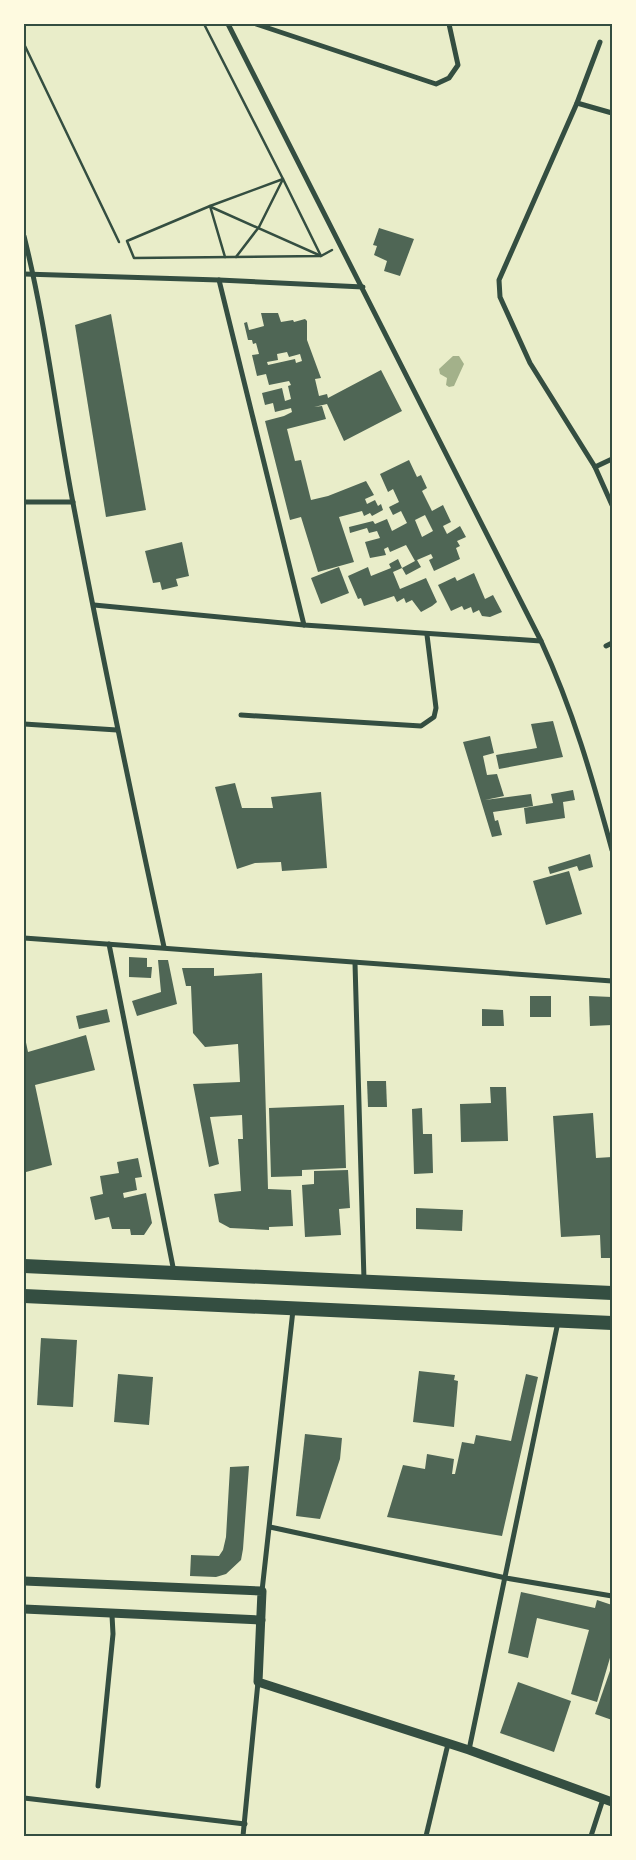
<svg xmlns="http://www.w3.org/2000/svg" width="636" height="1860" viewBox="0 0 636 1860" font-family="'Exo 2',sans-serif">
	<rect width="100%" height="100%" fill="#e9edc9"/>
	<!-- water -->
	<polygon fill="#a3b18a" points="453,356 459,356 464,364 454,386 449,387 446,385 447,378 440,374 439,369"/>
	<!-- building -->
	<g fill="#4f6655" fill-rule="evenodd">
		<polygon points="379,228 414,239 400,276 384,271 387,261 374,255 377,246 373,245"/>
		<path d="M261 313H278L281 322 293 320 294 322 305 319 307 321V340L321 378 315 379 319 396 327 394 328 398 381 370 402 411 344 441 327 404 314 407 322 406 326 419 287 429 295 461 301 460 311 500 328 496 366 481 374 495 365 499 367 504 375 500 378 506 381 504 383 510 372 516 370 513 364 516 362 511 339 517 354 562 318 572 301 517 290 520 265 421 284 416 292 412 291 408 275 412 273 403 265 405 262 393 282 388 285 401 291 399 288 386 291 385 289 381 269 385 266 374 257 376 252 355 259 354 256 343 253 344 252 340H248L244 323 247 322 249 330 264 326ZM287 352 289 357 300 354 302 361 296 363 295 359 268 365 267 362 278 360 277 354Z"/>
		<polygon points="111,314 146,510 106,517 75,325"/>
		<path d="M409 460 417 477 421 475 427 488 422 491 432 511 443 505 451 522 443 526 447 534 460 526 466 537 457 541 460 546 456 548 460 559 434 571 429 560 433 558 431 554 417 560 421 567 406 575 402 568 415 561 406 545 390 552 388 547 384 549 386 555 370 558 365 542 380 538 377 531 369 533 367 528 350 533 349 527 373 521 375 524 387 519 392 531 407 523 401 511 393 515 389 507 399 502 393 489 388 492 380 474ZM425 515 433 531 422 537 415 520Z"/>
		<polygon points="182,542 189,576 176,579 178,586 162,590 160,582 153,583 145,551"/>
		<polygon points="398,559 402,568 393,572 400,589 426,578 437,602 432,606 421,612 412,600 406,603 404,598 397,602 394,596 364,606 361,598 358,599 348,576 368,567 371,576 391,568 389,564"/>
		<polygon points="339,567 349,593 321,604 311,578"/>
		<polygon points="474,573 485,599 493,595 502,612 490,617 482,616 479,610 473,613 471,607 464,610 462,606 451,611 438,585 455,577 457,581"/>
		<polygon points="553,721 563,757 499,769 496,755 537,748 531,724"/>
		<polygon points="490,736 494,753 483,756 487,775 497,774 504,796 485,800 531,794 533,806 493,812 495,821 498,820 502,835 492,837 463,742"/>
		<polygon points="235,783 242,808 273,808 271,797 321,792 327,868 282,871 281,862 255,863 237,869 215,787"/>
		<polygon points="573,790 575,800 563,802 565,818 526,824 524,808 553,803 551,794"/>
		<polygon points="590,854 593,867 579,871 577,866 550,874 548,867"/>
		<polygon points="569,871 582,914 546,925 533,881"/>
		<polygon points="129,957 147,958 147,967 152,967 151,978 129,977"/>
		<polygon points="158,960 168,960 177,1004 137,1016 132,1001 161,992"/>
		<polygon points="182,968 214,968 214,976 262,973 268,1189 291,1190 293,1226 269,1227 269,1230 230,1228 219,1222 214,1194 241,1191 238,1139 243,1139 242,1115 210,1117 219,1164 209,1167 193,1084 240,1082 238,1044 205,1047 193,1033 191,986 186,986"/>
		<rect x="530" y="996" width="21" height="21"/>
		<polygon points="589,996 612,997 612,1025 590,1026"/>
		<polygon points="107,1009 110,1022 79,1029 76,1016"/>
		<polygon points="482,1009 503,1010 504,1026 482,1026"/>
		<polygon points="24,1033 28,1052 86,1035 95,1070 35,1085 52,1165 26,1172"/>
		<polygon points="367,1081 386,1081 387,1107 368,1107"/>
		<polygon points="490,1087 506,1087 508,1141 461,1142 460,1104 491,1103"/>
		<polygon points="344,1105 346,1168 302,1170 302,1176 271,1177 269,1108"/>
		<polygon points="422,1108 423,1134 432,1134 433,1173 414,1174 412,1109"/>
		<polygon points="593,1113 596,1158 612,1157 612,1258 601,1258 600,1235 561,1237 553,1116"/>
		<polygon points="138,1158 142,1177 135,1178 137,1190 123,1193 124,1198 146,1193 152,1223 144,1235 131,1235 130,1229 112,1229 109,1217 95,1220 90,1197 103,1194 100,1176 119,1173 117,1162"/>
		<polygon points="348,1170 350,1208 339,1209 341,1235 305,1237 302,1185 314,1184 314,1171"/>
		<polygon points="416,1208 463,1210 462,1231 416,1229"/>
		<polygon points="41,1338 77,1340 73,1407 37,1405"/>
		<polygon points="419,1371 455,1375 454,1380 458,1381 454,1427 413,1422"/>
		<polygon points="118,1374 153,1377 149,1425 114,1422"/>
		<polygon points="526,1374 538,1377 502,1536 387,1517 403,1465 425,1469 427,1454 454,1459 452,1474 455,1474 462,1442 474,1444 476,1435 511,1441"/>
		<polygon points="305,1434 342,1438 340,1459 320,1519 296,1516"/>
		<polygon points="249,1466 243,1549 241,1560 226,1574 216,1577 190,1576 191,1555 219,1556 223,1550 226,1537 230,1467"/>
		<polygon points="521,1592 595,1608 597,1600 612,1605 612,1651 597,1702 571,1694 589,1630 537,1618 528,1658 508,1653"/>
		<polygon points="612,1665 612,1720 595,1714"/>
		<polygon points="518,1682 571,1701 554,1752 500,1733"/>
	</g>
	<g fill="none" stroke-linecap="round" stroke-linejoin="round">
		<!-- path -->
		<g stroke="#344e41" stroke-width="2.5">
			<polyline points="204,24 283,179 259,227 236,257"/>
			<polyline points="24,44 119,242"/>
			<polygon points="283,179 321,256 134,258 127,241 210,206"/>
			<polyline points="210,206 225,257"/>
			<polyline points="211,207 321,256 332,250"/>
		</g>
		<!-- minor -->
		<g stroke="#344e41" stroke-width="5">
			<path d="M228 24 541 641C573 710 592 777 612 850"/>
			<polyline points="256,24 436,84 449,78 458,65 449,24"/>
			<polyline points="600,42 577,103 499,280 500,297 530,363 595,467 612,505"/>
			<polyline points="577,103 612,113"/>
			<path d="M24 236C46 324 56 414 73 503 101 651 132 799 164 947"/>
			<polyline points="24,274 219,280 363,287"/>
			<polyline points="219,280 304,625"/>
			<polyline points="595,467 612,459"/>
			<polyline points="24,502 73,502"/>
			<polyline points="94,605 304,625 541,641"/>
			<polyline points="606,646 612,643"/>
			<polyline points="241,715 421,726 434,717 436,708 427,635"/>
			<polyline points="24,724 117,730"/>
			<polyline points="24,938 612,981"/>
			<polyline points="109,944 174,1272"/>
			<polyline points="355,963 364,1280"/>
			<polyline points="270,1527 506,1578 612,1596"/>
			<polyline points="262,1591 293,1310"/>
			<polyline points="469,1750 558,1322"/>
			<polyline points="98,1786 113,1634 112,1615"/>
			<polyline points="24,1798 245,1824"/>
			<polyline points="243,1836 258,1682"/>
			<polyline points="426,1836 448,1744"/>
			<polyline points="591,1836 603,1799"/>
		</g>
		<!-- tertiary -->
		<g stroke="#344e41" stroke-width="9">
			<polyline points="24,1581 262,1591 258,1682 469,1750 612,1802"/>
			<polyline points="24,1609 261,1620"/>
		</g>
		<!-- trunk -->
		<g stroke="#344e41" stroke-width="14">
			<polyline points="24,1266 612,1293"/>
			<polyline points="24,1296 612,1323"/>
		</g>
	</g>
	<!-- border -->
	<rect width="636" height="1860" fill="none" stroke="#fefae0" stroke-width="50"/>
	<rect x="25" y="25" width="586" height="1810" fill="none" stroke="#344e41" stroke-width="2"/>
</svg>
